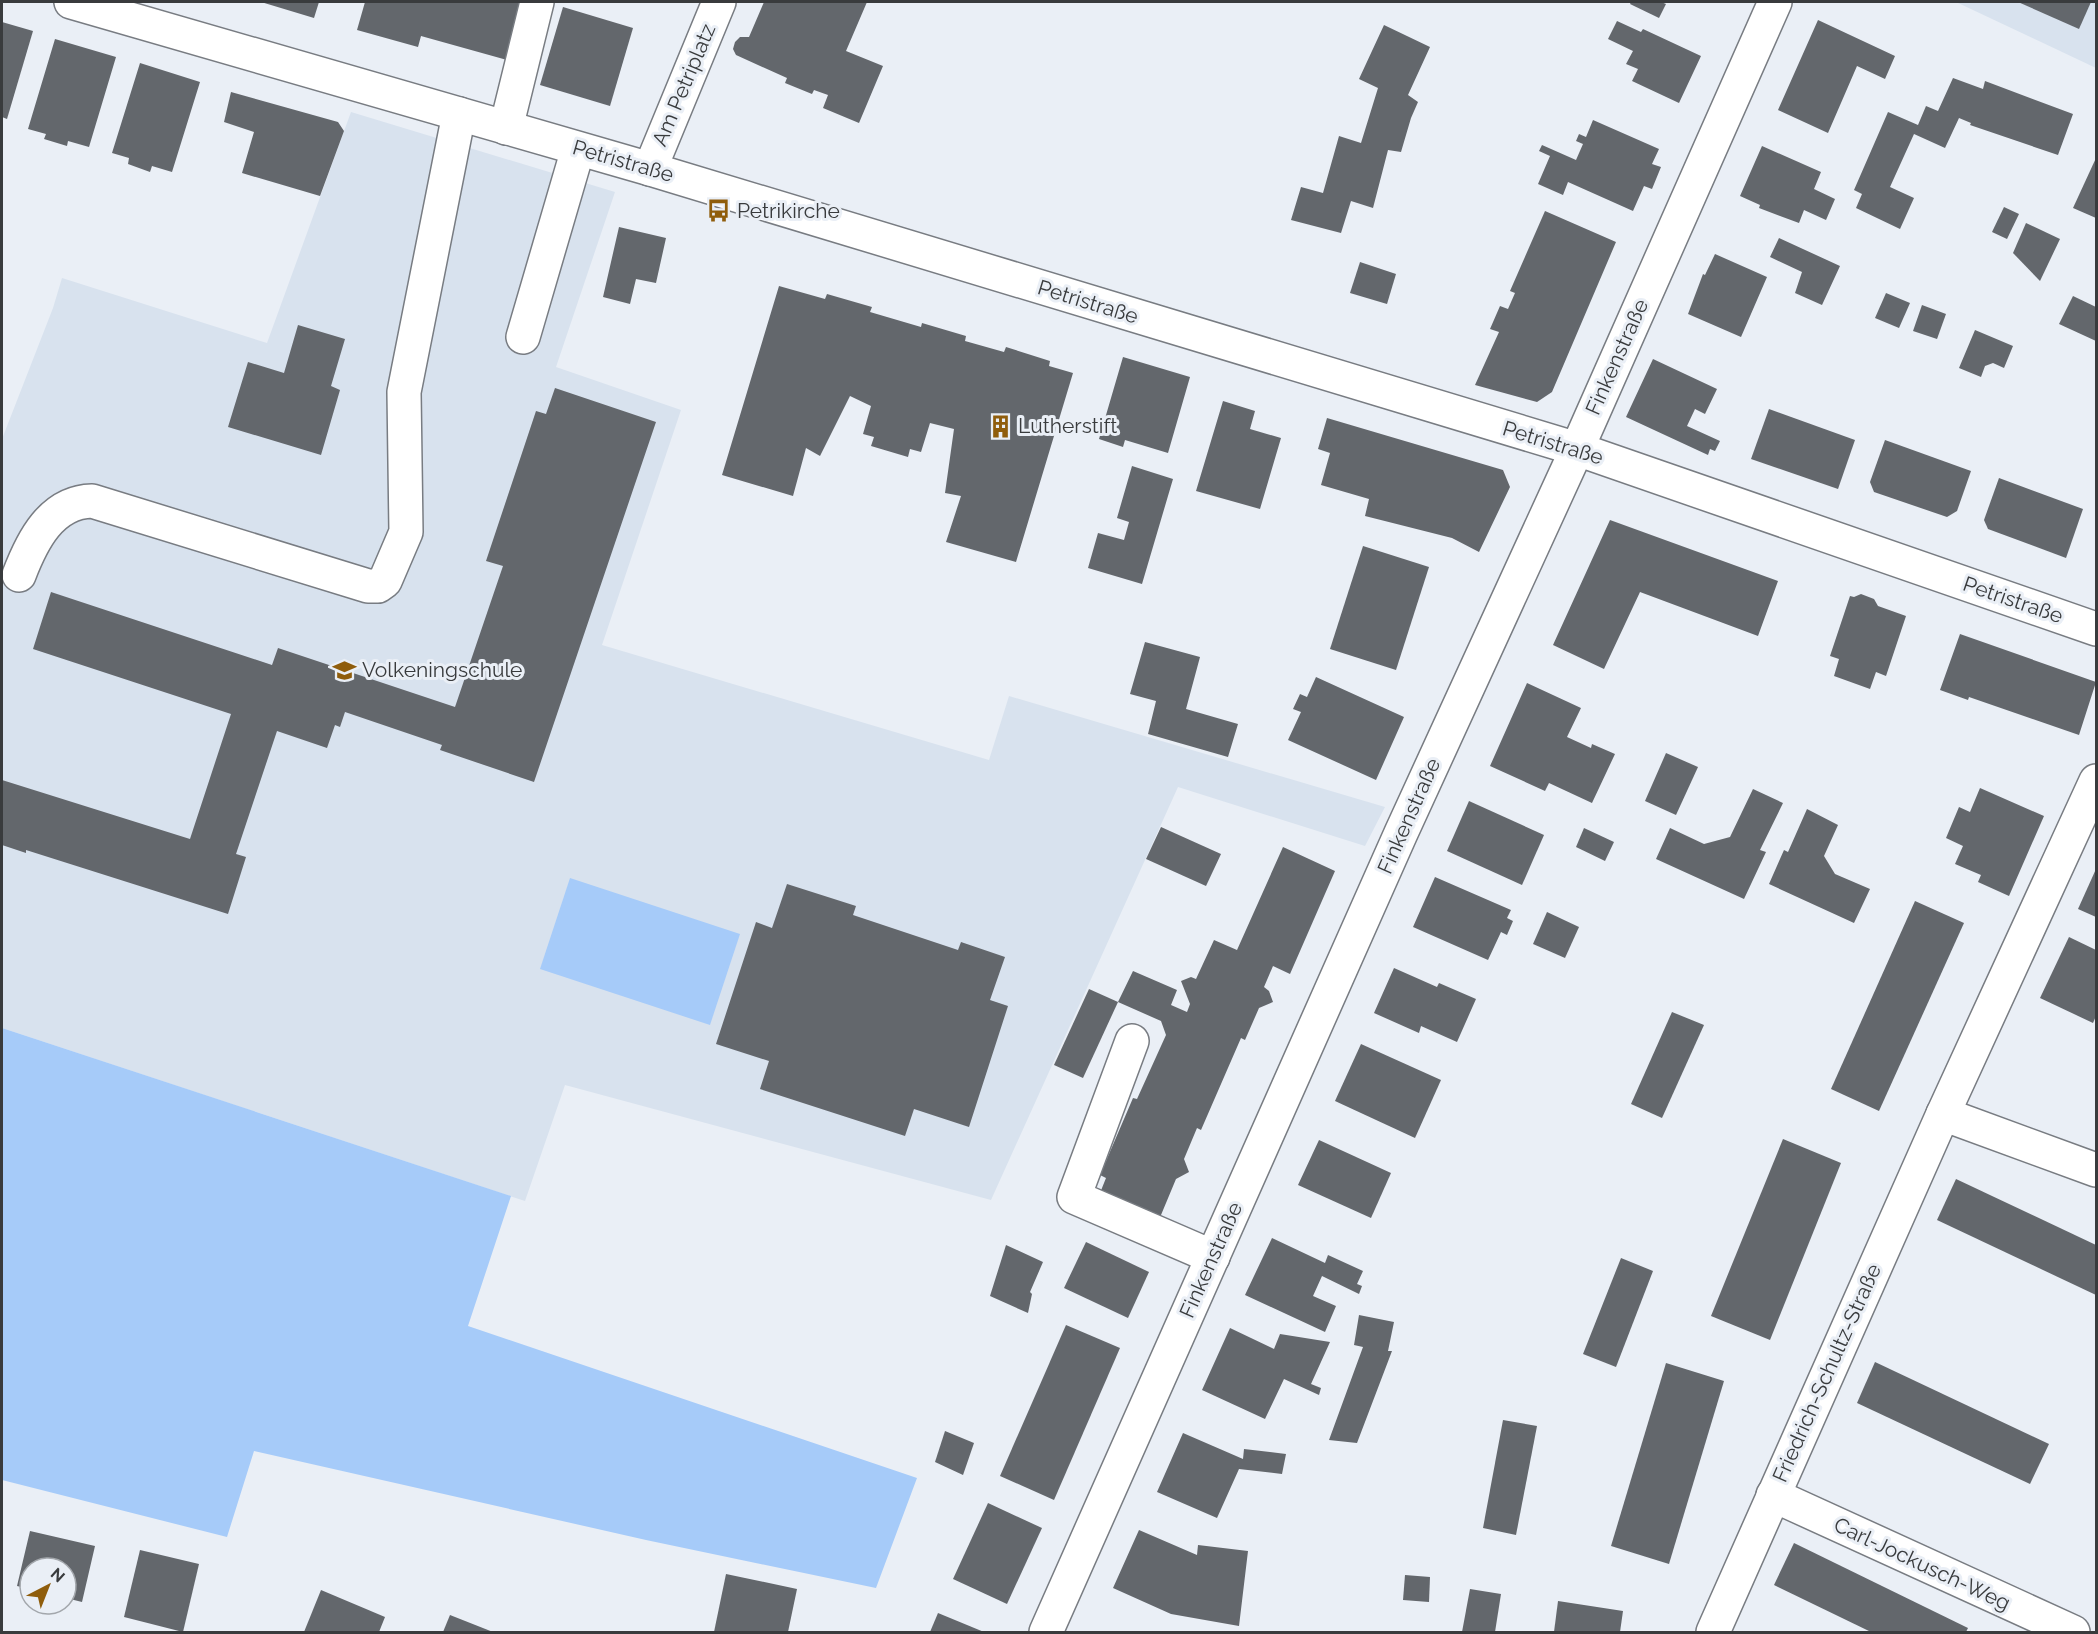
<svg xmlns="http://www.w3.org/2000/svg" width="2098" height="1634" viewBox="0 0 2098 1634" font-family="Raleway,sans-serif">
	<rect width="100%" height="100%" fill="#eaeff6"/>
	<!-- built -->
	<g fill="#d8e2ee">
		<polygon points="1956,2 2096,2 2096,68"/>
		<polygon points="351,112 615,192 556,367 681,410 602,645 989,760 1009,696 1385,807 1365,846 1178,787 991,1200 565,1085 525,1201 2,1028 2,439 53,308 62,278 267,343"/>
	</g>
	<!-- green -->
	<g fill="#a6cbf9">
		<polygon points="570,878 740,934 710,1025 540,969"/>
		<polygon points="2,1028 511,1196 468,1326 917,1478 876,1588 646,1540 254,1451 227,1537 2,1480"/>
	</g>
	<!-- building -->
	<g fill="#63676c">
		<polygon points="261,2 319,2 314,18"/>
		<polygon points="365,2 523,2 507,60 421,36 418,47 357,30"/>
		<polygon points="764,2 867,2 846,51 883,66 859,123 823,108 828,95 814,90 812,94 785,83 787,78 736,55 733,49 735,42 740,37 749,37"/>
		<polygon points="1631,2 1661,2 1666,4 1659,18 1630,4"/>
		<polygon points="2018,2 2091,2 2079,29"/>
		<polygon points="563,7 633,28 610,106 540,85"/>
		<polygon points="1818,20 1895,56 1885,79 1857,66 1828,133 1778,110"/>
		<polygon points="1617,21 1641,32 1643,29 1701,56 1679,103 1632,81 1638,69 1626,64 1633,51 1608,39"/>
		<polygon points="2,22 33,31 7,119 2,117"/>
		<polygon points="1384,25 1430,47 1408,95 1418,102 1411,118 1401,152 1388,150 1373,208 1351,201 1341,233 1291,220 1301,187 1323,193 1339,136 1361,143 1378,88 1359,79"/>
		<polygon points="55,39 116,57 89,147 68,141 67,146 44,139 46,134 28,129"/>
		<polygon points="140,63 200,82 172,172 152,166 150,172 128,164 129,158 112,153"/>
		<polygon points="1953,78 1983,89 1985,81 2073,114 2058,155 1970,125 1971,123 1959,118 1945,148 1914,134 1890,187 1914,198 1900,229 1856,208 1862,194 1854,190 1888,112 1918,125 1926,106 1938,111"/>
		<polygon points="231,92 338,122 344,131 320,196 242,173 254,132 224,122"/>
		<polygon points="1593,120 1659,149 1652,164 1661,167 1652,189 1644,186 1633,211 1568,182 1563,195 1538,184 1550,156 1539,151 1542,145 1576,160 1583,144 1576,141 1579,134 1586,137"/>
		<polygon points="1762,146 1821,172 1814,189 1835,199 1826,220 1804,210 1799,223 1759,208 1760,205 1740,196"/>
		<polygon points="2096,158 2096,218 2073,208"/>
		<polygon points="2004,207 2019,214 2007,239 1992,232"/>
		<polygon points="1545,211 1616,242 1552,392 1537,402 1475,385 1499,332 1490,329 1500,306 1508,309 1515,293 1510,291"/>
		<polygon points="2026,223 2060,239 2040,281 2013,253"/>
		<polygon points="619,227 666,238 656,283 636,279 630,304 603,297"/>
		<polygon points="1779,238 1840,266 1822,305 1795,293 1802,272 1770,257"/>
		<polygon points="1715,254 1767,277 1741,337 1688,314 1703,274 1705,275"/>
		<polygon points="1360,262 1396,274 1387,304 1350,293"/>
		<polygon points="779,286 825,299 827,294 872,307 870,312 921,327 922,323 966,336 965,341 1004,352 1006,347 1050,361 1049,366 1073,373 1016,562 946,542 961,496 945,493 954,429 930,423 921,452 910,449 908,457 871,446 874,437 863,434 871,406 850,396 820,456 806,448 793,496 722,475"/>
		<polygon points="1886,293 1910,303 1899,328 1875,318"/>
		<polygon points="2073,296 2096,307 2096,341 2059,324"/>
		<polygon points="1922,305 1946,314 1937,339 1913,331"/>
		<polygon points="298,325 345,339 331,386 340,390 321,455 228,427 248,362 284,373"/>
		<polygon points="1975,330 2013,346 2004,368 1993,363 1985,366 1981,377 1959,368"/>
		<polygon points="1123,357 1190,377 1168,453 1125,440 1123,447 1099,439"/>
		<polygon points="1653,359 1717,389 1705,414 1695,409 1687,426 1720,441 1715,451 1710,449 1708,455 1626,417"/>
		<polygon points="555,388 656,422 534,782 440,750 442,745 345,712 340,727 335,725 327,748 277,731 236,854 246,857 228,914 26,850 26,853 2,845 2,780 190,839 231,714 33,649 51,592 272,665 278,648 455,707 503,566 486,561 536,411 546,414"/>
		<polygon points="1223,401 1255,411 1250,429 1281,438 1260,509 1196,491"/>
		<polygon points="1769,409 1855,440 1838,489 1751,459"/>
		<polygon points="1327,418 1503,470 1510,487 1479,552 1452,538 1365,516 1369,499 1321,485 1330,453 1318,449"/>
		<polygon points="1885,440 1971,471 1957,511 1947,517 1874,492 1870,482"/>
		<polygon points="1132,466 1173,479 1142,584 1088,568 1098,533 1124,540 1129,522 1117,518"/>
		<polygon points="1999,478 2083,509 2066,558 1988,529 1984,520"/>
		<polygon points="1610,520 1778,581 1758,636 1640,592 1604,669 1553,645"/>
		<polygon points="1363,546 1429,567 1396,670 1330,649"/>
		<polygon points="1861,594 1874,599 1878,606 1906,616 1886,676 1876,672 1870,689 1834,676 1839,659 1830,656 1850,596 1854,597"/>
		<polygon points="1960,634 2096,682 2079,735 1969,697 1968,700 1940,690"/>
		<polygon points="1145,642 1200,657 1186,709 1238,724 1228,757 1148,734 1156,701 1130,694"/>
		<polygon points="1316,677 1404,717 1376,780 1288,740 1301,712 1293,709 1300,694 1307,697"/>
		<polygon points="1527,683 1581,708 1567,737 1591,748 1592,744 1615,754 1592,803 1549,783 1545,791 1490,766"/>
		<polygon points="1666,753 1698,767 1676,815 1645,801"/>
		<polygon points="1980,788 2044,816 2009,896 1978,882 1981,875 1955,864 1963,846 1946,838 1959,807 1970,812"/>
		<polygon points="1753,789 1783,803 1760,850 1766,852 1744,899 1656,859 1670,828 1704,844 1730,837"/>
		<polygon points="1469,801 1544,835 1522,885 1447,851"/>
		<polygon points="1807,809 1838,825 1824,856 1835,874 1870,889 1854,923 1769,884 1784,850 1788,852"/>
		<polygon points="1161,827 1221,854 1206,886 1146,859"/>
		<polygon points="1584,828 1614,842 1605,861 1576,847"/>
		<polygon points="1283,847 1335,871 1290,974 1273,966 1264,987 1269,991 1273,1002 1259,1008 1245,1040 1241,1038 1201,1130 1197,1128 1184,1159 1189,1172 1176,1179 1161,1215 1154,1218 1100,1193 1106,1178 1100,1175 1133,1098 1137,1099 1166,1035 1161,1021 1118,1002 1133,971 1177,990 1171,1005 1187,1012 1190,1004 1181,981 1191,977 1196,979 1214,940 1237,950"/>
		<polygon points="2096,869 2096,917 2078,909"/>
		<polygon points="1435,877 1511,910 1507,918 1513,921 1507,935 1501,932 1488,960 1413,927"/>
		<polygon points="787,884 856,906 853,915 958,950 961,942 1005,957 990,1000 1008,1006 969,1127 914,1109 905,1136 760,1089 769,1061 716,1044 756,922 772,928"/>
		<polygon points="1915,901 1964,923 1879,1111 1831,1089"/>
		<polygon points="1547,912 1579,927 1565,958 1533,944"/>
		<polygon points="2069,937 2096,950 2096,1016 2093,1023 2040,998"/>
		<polygon points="1394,968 1437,987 1439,983 1476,999 1457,1042 1421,1026 1419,1033 1374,1013"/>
		<polygon points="1089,989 1118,1002 1083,1078 1054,1065"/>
		<polygon points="1672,1012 1704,1025 1662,1118 1631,1104"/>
		<polygon points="1361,1044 1441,1080 1415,1138 1335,1101"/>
		<polygon points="1783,1139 1841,1163 1770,1340 1711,1316"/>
		<polygon points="1319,1140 1391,1173 1371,1218 1298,1185"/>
		<polygon points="1956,1179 2096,1245 2096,1295 1937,1220"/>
		<polygon points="1272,1238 1325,1263 1328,1255 1363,1271 1357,1284 1362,1286 1359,1294 1322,1276 1313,1296 1336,1306 1325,1332 1245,1295"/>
		<polygon points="1086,1242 1149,1272 1128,1318 1064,1288"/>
		<polygon points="1006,1245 1043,1262 1030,1292 1032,1294 1028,1313 990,1296"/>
		<polygon points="1621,1258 1653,1271 1616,1367 1583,1354"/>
		<polygon points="1359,1315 1394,1322 1388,1351 1392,1351 1357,1443 1329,1440 1363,1347 1354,1345"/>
		<polygon points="1066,1325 1120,1348 1054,1500 1000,1476"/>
		<polygon points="1230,1328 1274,1349 1280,1334 1330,1342 1311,1384 1321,1388 1319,1395 1284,1379 1265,1419 1202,1390"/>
		<polygon points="1875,1362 2049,1444 2030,1484 1857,1403"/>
		<polygon points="1666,1363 1724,1381 1669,1564 1611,1546"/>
		<polygon points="1503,1420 1537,1426 1516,1535 1483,1528"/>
		<polygon points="945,1431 974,1443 963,1475 935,1462"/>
		<polygon points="1183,1433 1243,1459 1244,1449 1286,1454 1282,1474 1239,1469 1217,1518 1157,1492"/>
		<polygon points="988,1503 1042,1528 1007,1604 953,1579"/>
		<polygon points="1139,1530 1197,1555 1198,1545 1248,1551 1239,1626 1171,1614 1113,1588"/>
		<polygon points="30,1531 95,1546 82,1602 66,1598 66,1568 30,1568 30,1589 17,1586"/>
		<polygon points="1794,1543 1968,1628 1966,1632 1871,1632 1774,1585"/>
		<polygon points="140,1550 199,1564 183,1632 124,1617"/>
		<polygon points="726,1574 797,1589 788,1632 714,1632"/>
		<polygon points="1405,1575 1430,1577 1429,1602 1403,1600"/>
		<polygon points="1470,1589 1501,1594 1495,1632 1462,1632"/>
		<polygon points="321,1590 385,1617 379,1632 304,1632"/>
		<polygon points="1558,1601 1623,1611 1620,1632 1554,1632"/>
		<polygon points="938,1613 984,1632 930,1632"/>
		<polygon points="450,1615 493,1632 443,1632"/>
	</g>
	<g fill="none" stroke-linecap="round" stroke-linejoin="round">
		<defs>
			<g id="minor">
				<polyline points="71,2 650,169 1577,449 2096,629"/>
				<polyline points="506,128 537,2"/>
				<polyline points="650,169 719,2"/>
				<polyline points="523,337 578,149"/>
				<path d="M19 575C32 541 51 502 92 501L368 586H378L385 581 406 532 404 392 459 114"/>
				<polyline points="1132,1041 1074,1197 1213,1257"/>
				<polyline points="1943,1114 2096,1170"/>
				<polyline points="1773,1495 2073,1632"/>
				<polyline points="1046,1632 1401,833 1577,449 1775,2"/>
				<polyline points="1713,1632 1943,1114 2096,781"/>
			</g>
		</defs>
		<!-- minor casing -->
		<use href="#minor" stroke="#787c82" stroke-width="36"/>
		<!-- minor -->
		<use href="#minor" stroke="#fff" stroke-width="33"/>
	</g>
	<!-- icons -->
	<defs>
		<symbol id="bus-bare" viewBox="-9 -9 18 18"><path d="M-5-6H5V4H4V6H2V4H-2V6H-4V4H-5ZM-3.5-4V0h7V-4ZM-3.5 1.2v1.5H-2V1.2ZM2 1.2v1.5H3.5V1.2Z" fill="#8f5d0c" stroke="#eaeff6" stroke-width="2.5" paint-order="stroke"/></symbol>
		<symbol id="building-bare" viewBox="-9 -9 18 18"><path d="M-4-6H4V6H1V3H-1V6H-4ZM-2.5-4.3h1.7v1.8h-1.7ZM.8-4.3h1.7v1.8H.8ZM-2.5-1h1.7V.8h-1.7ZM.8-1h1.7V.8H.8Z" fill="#8f5d0c" stroke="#eaeff6" stroke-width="2.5" paint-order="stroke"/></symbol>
		<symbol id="school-bare" viewBox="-9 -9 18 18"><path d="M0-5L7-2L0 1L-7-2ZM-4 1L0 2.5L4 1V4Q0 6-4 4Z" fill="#8f5d0c" stroke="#eaeff6" stroke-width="2.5" paint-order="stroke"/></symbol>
	</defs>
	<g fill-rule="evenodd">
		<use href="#bus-bare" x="702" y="194" width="33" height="33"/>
		<use href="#building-bare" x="984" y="410" width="33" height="33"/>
		<use href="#school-bare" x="328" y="654" width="33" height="33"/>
	</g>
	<g text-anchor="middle" stroke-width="6" stroke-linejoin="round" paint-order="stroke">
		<!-- street labels -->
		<g font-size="21" fill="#393b3d" stroke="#eaeff6">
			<text transform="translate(684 85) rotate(-67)" y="7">Am Petriplatz</text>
			<text transform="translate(623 161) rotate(16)" y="7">Petristraße</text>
			<text transform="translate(1088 302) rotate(17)" y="7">Petristraße</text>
			<text transform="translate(1617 357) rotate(-66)" y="7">Finkenstraße</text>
			<text transform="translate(1553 443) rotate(17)" y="7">Petristraße</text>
			<text transform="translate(2013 600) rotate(19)" y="7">Petristraße</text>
			<text transform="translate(1409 816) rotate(-66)" y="7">Finkenstraße</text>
			<text transform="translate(1211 1260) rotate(-66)" y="7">Finkenstraße</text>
			<text transform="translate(1827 1373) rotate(-66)" y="7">Friedrich-Schultz-Straße</text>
			<text transform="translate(1922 1564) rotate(25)" y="7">Carl-Jockusch-Weg</text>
		</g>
		<!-- poi labels -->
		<g font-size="21" fill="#393b3d" stroke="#eaeff6" text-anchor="start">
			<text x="737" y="218">Petrikirche</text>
			<text x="1018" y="433">Lutherstift</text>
			<text x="362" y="677">Volkeningschule</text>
		</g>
	</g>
	<!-- border -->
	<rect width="2098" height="1634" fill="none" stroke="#393b3d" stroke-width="6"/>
	<!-- north arrow -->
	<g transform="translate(48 1586) rotate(42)"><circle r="28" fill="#eaeff6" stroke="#a3a7ac" stroke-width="1.5"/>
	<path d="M0-4.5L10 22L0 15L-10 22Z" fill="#8f5d0c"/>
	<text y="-9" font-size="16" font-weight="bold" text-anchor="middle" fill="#393b3d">N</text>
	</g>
</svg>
